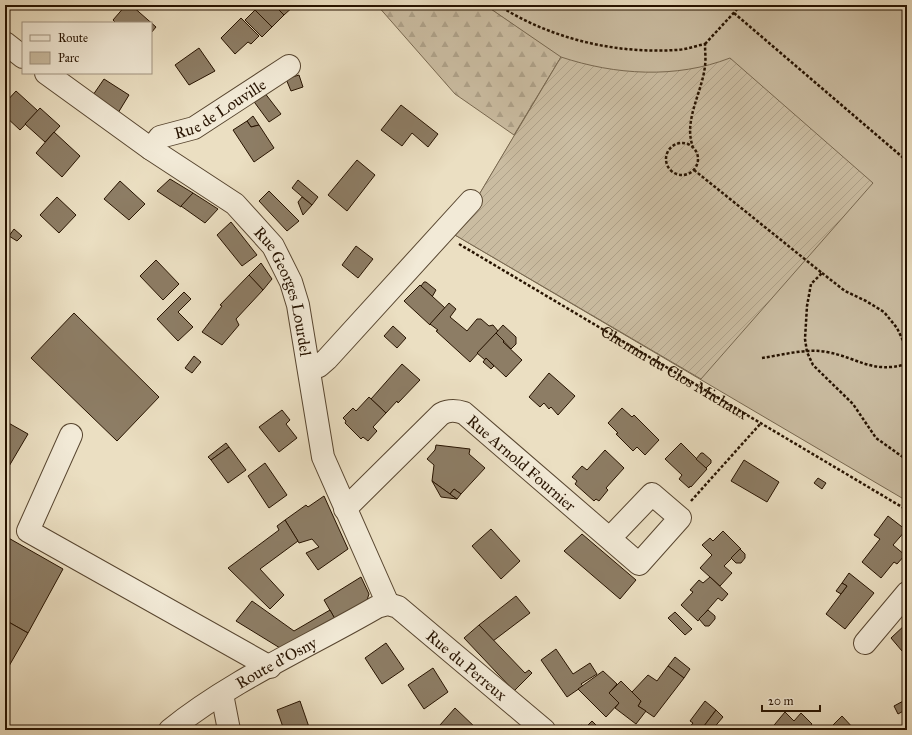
<svg xmlns="http://www.w3.org/2000/svg" width="912" height="735" viewBox="0 0 912 735" font-family="'IM FELL Great Primer',serif">
	<defs>
		<pattern id="forest-firs" width="22" height="20" patternUnits="userSpaceOnUse"><rect width="22" height="20" fill="#cabca1"/><path d="M5 1l3.5 6h-7zM16 11l3.5 6h-7z" fill="#aea189"/></pattern>
		<pattern id="garden-furrows" width="10" height="10" patternUnits="userSpaceOnUse"><rect width="10" height="10" fill="#cabca1"/><path d="M-1 1l2-2M0 10L10 0M9 11l2-2" fill="none" stroke="#aea189"/></pattern>
	</defs>
	<rect width="100%" height="100%" fill="#ebdfc2"/>
	<filter id="stains"><feTurbulence type="fractalNoise" baseFrequency=".005" numOctaves="4"/><feColorMatrix values="0 0 0 0 .2 0 0 0 0 .09 0 0 0 0 .02 0 0 0 .5 -.17"/></filter>
	<radialGradient id="worn" r=".72"><stop offset=".6" stop-color="#630" stop-opacity="0"/><stop offset="1" stop-color="#630" stop-opacity=".3"/></radialGradient>
	<!-- green -->
	<polygon fill="#cabca1" stroke="#786850" points="485,5 907,5 907,501 455,235 561,58"/>
	<!-- forest -->
	<polygon fill="url(#forest-firs)" stroke="#786850" points="377,5 485,5 561,57 514,135 455,94"/>
	<!-- garden -->
	<path fill="url(#garden-furrows)" stroke="#786850" d="M561 57C615 75 676 79 730 58L873 183 701 379 455 235Z"/>
	<!-- building -->
	<g fill="#8d7d65" stroke="#271300">
		<polygon points="126,5 131,5 156,27 151,33 151,23 116,23 113,20"/>
		<polygon points="261,5 274,5 284,15 272,27 255,10"/>
		<polygon points="274,5 295,5 284,15"/>
		<polygon points="255,10 272,27 262,37 245,20"/>
		<polygon points="241,18 259,36 251,44 248,42 235,54 221,38"/>
		<polygon points="199,48 215,71 189,85 175,65"/>
		<polygon points="299,75 303,87 291,91 286,79"/>
		<polygon points="104,79 129,95 118,113 93,95"/>
		<polygon points="16,91 38,111 20,130 5,116 5,103"/>
		<polygon points="264,92 281,114 269,122 252,99"/>
		<polygon points="401,105 438,134 428,147 412,133 402,146 381,130"/>
		<polygon points="40,108 60,126 45,142 25,124"/>
		<polygon points="253,116 259,125 251,127 247,121"/>
		<polygon points="247,121 251,127 259,125 274,148 254,162 233,130"/>
		<polygon points="54,132 80,156 62,177 36,153"/>
		<polygon points="357,160 375,175 347,211 328,195"/>
		<polygon points="170,179 193,193 181,207 157,191"/>
		<polygon points="298,180 318,197 312,205 292,188"/>
		<polygon points="120,181 145,204 129,220 104,199"/>
		<polygon points="269,191 299,221 287,231 259,201"/>
		<polygon points="193,193 218,209 205,223 181,206"/>
		<polygon points="57,197 76,215 59,233 40,215"/>
		<polygon points="302,197 312,205 303,215 298,202"/>
		<polygon points="231,222 257,255 242,266 217,235"/>
		<polygon points="14,229 22,236 17,241 9,236"/>
		<polygon points="356,246 373,259 358,278 342,265"/>
		<polygon points="156,260 179,284 163,300 140,276"/>
		<polygon points="261,263 272,279 263,290 249,275"/>
		<polygon points="249,275 263,290 236,319 239,325 222,345 202,332 222,306 220,305"/>
		<polygon points="424,282 426,282 436,290 432,297 421,286"/>
		<polygon points="420,285 445,308 430,325 404,301"/>
		<polygon points="184,292 191,299 178,312 193,327 178,341 157,319"/>
		<polygon points="449,303 456,309 450,317 467,331 477,319 481,319 489,326 493,325 498,331 470,362 436,331 438,330 430,324"/>
		<polygon points="74,313 159,397 117,441 31,358"/>
		<polygon points="503,325 516,337 516,344 511,349 496,333"/>
		<polygon points="393,326 406,338 397,348 384,336"/>
		<polygon points="496,333 504,341 503,342 522,360 506,377 486,358 485,360 477,353"/>
		<polygon points="194,356 201,362 192,373 185,368"/>
		<polygon points="486,358 494,366 491,369 483,362"/>
		<polygon points="402,364 420,380 398,403 397,401 386,413 371,399"/>
		<polygon points="549,373 575,396 558,415 551,407 549,409 544,403 540,407 529,397"/>
		<polygon points="369,397 386,413 373,427 377,431 368,441 363,437 361,439 345,423 346,421 343,418 353,408 356,411"/>
		<polygon points="622,408 632,417 634,415 659,440 645,455 637,447 633,451 616,434 618,433 608,423"/>
		<polygon points="282,410 290,420 286,424 297,438 279,452 259,427"/>
		<polygon points="5,421 28,434 5,473"/>
		<polygon points="226,443 229,447 211,460 208,457"/>
		<polygon points="681,443 707,469 691,487 690,486 689,488 679,479 682,475 665,459"/>
		<polygon points="436,445 470,449 469,454 485,468 461,494 454,489 450,494 432,481 434,465 427,459 435,450"/>
		<polygon points="229,447 246,470 228,483 211,460"/>
		<polygon points="605,450 624,468 606,488 608,490 599,501 596,499 594,501 575,484 577,481 572,477 582,466 587,470"/>
		<polygon points="701,453 703,453 711,460 711,463 706,468 696,459"/>
		<polygon points="744,460 779,482 767,502 731,481"/>
		<polygon points="265,463 287,495 269,508 248,476"/>
		<polygon points="818,478 826,483 822,489 814,483"/>
		<polygon points="432,481 450,494 457,499 441,497"/>
		<polygon points="454,489 461,494 457,499 450,494"/>
		<polygon points="324,496 348,549 318,570 306,553 319,547 312,539 299,543 285,520 306,505 308,507"/>
		<polygon points="888,516 906,530 893,545 905,555 897,564 894,562 881,578 862,562 880,539 874,535"/>
		<polygon points="285,520 298,541 260,569 284,595 270,609 228,568 279,530 277,526"/>
		<polygon points="491,529 520,561 501,579 472,546"/>
		<polygon points="723,531 741,549 724,566 732,573 720,586 700,568 712,555 702,545 710,538 713,541"/>
		<polygon points="582,534 636,580 620,599 564,551"/>
		<polygon points="5,536 63,569 28,633 5,620"/>
		<polygon points="740,549 745,554 745,558 741,563 736,563 731,558"/>
		<polygon points="849,573 874,593 845,629 826,614 847,586 842,583"/>
		<polygon points="361,577 369,594 367,600 335,619 324,600"/>
		<polygon points="710,577 728,594 722,601 718,598 698,621 681,605 693,592 690,590 699,580 703,583"/>
		<polygon points="842,583 847,586 841,594 836,591"/>
		<polygon points="516,596 530,613 493,641 479,625"/>
		<polygon points="252,601 294,631 330,610 335,619 280,648 236,621"/>
		<polygon points="708,610 715,616 715,619 709,626 705,626 699,619"/>
		<polygon points="675,612 692,629 685,635 668,618"/>
		<polygon points="5,620 28,633 5,673"/>
		<polygon points="907,623 907,646 902,651 891,638"/>
		<polygon points="479,625 525,673 529,670 532,673 514,691 464,638"/>
		<polygon points="386,643 404,669 382,684 365,658"/>
		<polygon points="556,649 573,674 590,663 597,674 581,684 583,686 567,697 541,660"/>
		<polygon points="675,657 690,669 684,678 668,666"/>
		<polygon points="668,666 684,678 654,717 638,706 641,701 632,692 648,675 657,681"/>
		<polygon points="433,668 448,692 424,709 408,685"/>
		<polygon points="603,671 617,684 609,693 619,703 606,717 578,689"/>
		<polygon points="621,681 641,701 638,706 646,711 636,724 615,708 619,703 609,693"/>
		<polygon points="907,699 907,709 898,714 894,706"/>
		<polygon points="300,701 310,730 284,730 277,710"/>
		<polygon points="705,701 716,710 704,726 710,730 687,730 693,723 690,721"/>
		<polygon points="455,708 478,730 446,730 440,725"/>
		<polygon points="716,710 723,717 712,730 710,730 704,726"/>
		<polygon points="785,712 794,721 801,713 812,724 807,730 770,730"/>
		<polygon points="842,716 855,730 836,730 832,726"/>
		<polygon points="592,721 597,726 593,730 576,730 581,725 585,728"/>
	</g>
	<g fill="none" stroke-linecap="round" stroke-linejoin="round">
		<defs>
			<g id="minor">
				<polyline points="5,43 23,57"/>
				<path id="s2" d="M46 73 151 149 235 204 273 246 291 282 298 305 323 457 388 604"/>
				<path id="s3" d="M151 149 160 137 194 128 289 66"/>
				<polyline points="310,369 319,366 327,359 471,201"/>
				<polyline points="71,435 28,531 270,667"/>
				<path id="s4" d="M345 509 441 414C449 410 455 410 464 413L639 564 680 518 652 494 610 538"/>
				<polyline points="865,643 907,593"/>
				<polyline points="222,694 229,730"/>
				<path id="s5" d="M170 730C232 680 308 647 377 607L388 604 398 607 544 730"/>
			</g>
		</defs>
		<!-- minor casing -->
		<use href="#minor" stroke="#584630" stroke-width="24"/>
		<!-- path -->
		<g stroke="#271300" stroke-width="2.5" stroke-dasharray="3 2" stroke-linecap="butt">
			<path d="M498 5C549 38 614 54 675 50 685 50 695 46 705 44 705 51 706 59 705 66 702 93 683 121 693 147"/>
			<polyline points="734,13 907,161"/>
			<polyline points="705,44 741,5"/>
			<circle cx="682" cy="159" r="16"/>
			<polyline points="694,170 822,273 811,284 807,306 805,339 807,352 813,365 853,404 876,438 907,460"/>
			<path id="s1" d="M459 244 907 510"/>
			<polyline points="822,273 845,291 866,301 884,312 897,328 907,349"/>
			<path d="M762 358C782 355 807 348 827 352 859 358 871 374 907 364"/>
			<polyline points="691,501 761,423"/>
		</g>
		<!-- minor -->
		<use href="#minor" stroke="#f2ead7" stroke-width="22"/>
	</g>
	<g text-anchor="middle" stroke-width="3" stroke-linejoin="round" paint-order="stroke">
		<!-- street labels -->
		<g font-size="16" fill="#271300" stroke="#f2ead7">
			<text dy="6" stroke="none"><textPath href="#s3" startOffset="82">Rue de Louville</textPath></text>
			<text dy="6" stroke="none"><textPath href="#s2" startOffset="333">Rue Georges Lourdel</textPath></text>
			<text dy="6" stroke="none"><textPath href="#s1" startOffset="251">Chemin du Clos Michaux</textPath></text>
			<text dy="6" stroke="none"><textPath href="#s4" startOffset="235">Rue Arnold Fournier</textPath></text>
			<text dy="6" stroke="none"><textPath href="#s5" startOffset="126">Route d'Osny</textPath></text>
			<text dy="6" stroke="none"><textPath href="#s5" startOffset="353">Rue du Perreux</textPath></text>
		</g>
	</g>
	<!-- margin -->
	<rect width="912" height="735" fill="none" stroke="#ebdfc2" stroke-width="20"/>
	<rect x="6" y="6" width="900" height="723" fill="none" stroke="#271300" stroke-width="2"/>
	<rect x="10" y="10" width="892" height="715" fill="none" stroke="#271300"/>
	<!-- legend -->
	<rect x="22" y="22" width="130" height="52" fill="#f2ead7" stroke="#a19481"/>
	<rect x="30" y="35" width="20" height="6" fill="#f2ead7" stroke="#a19481"/>
	<text x="58" y="42" font-size="12" fill="#271300">Route</text>
	<rect x="30" y="52" width="20" height="12" fill="#cabca1" stroke="#a19481"/>
	<text x="58" y="62" font-size="12" fill="#271300">Parc</text>
	<!-- scale -->
	<path d="M762 705v6h58v-6" fill="none" stroke="#271300" stroke-width="2"/>
	<text x="768" y="705" font-size="12" fill="#271300" stroke="#f2ead7" stroke-width="3" paint-order="stroke">20 m</text>
	<rect width="100%" height="100%" filter="url(#stains)"/>
	<rect width="100%" height="100%" fill="url(#worn)"/>
</svg>
